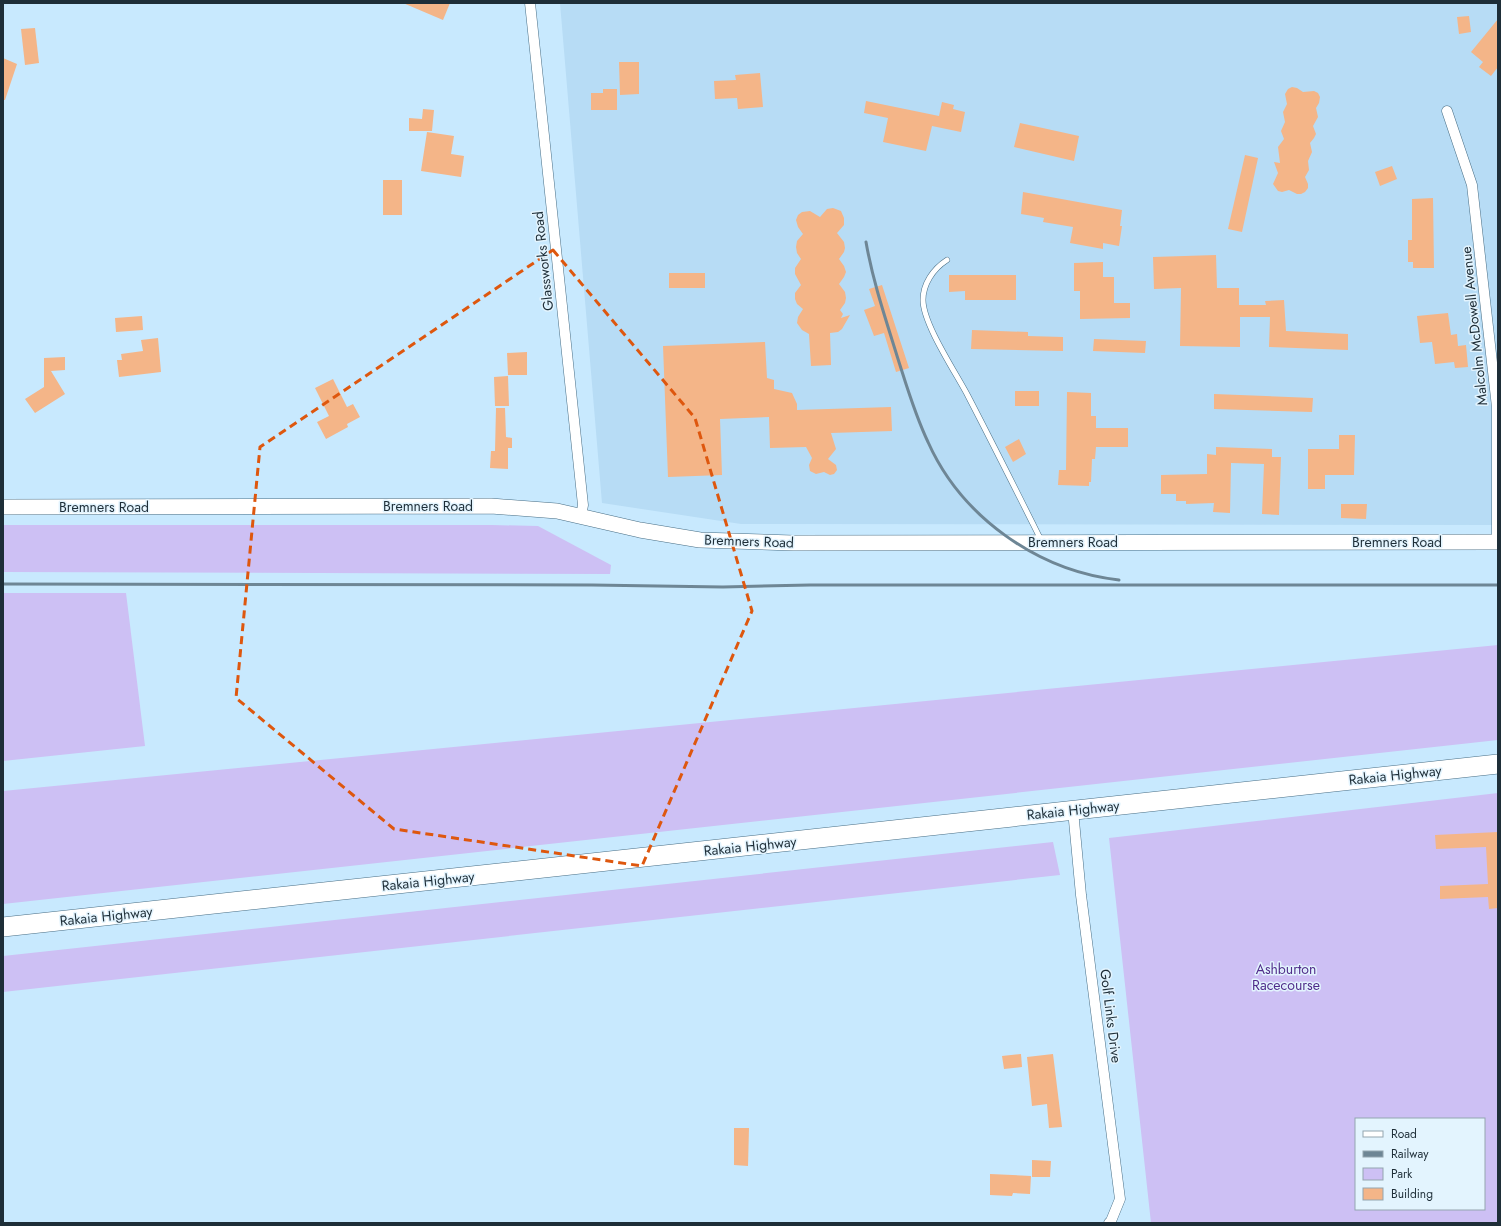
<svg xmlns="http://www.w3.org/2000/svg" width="1501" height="1226" viewBox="0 0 1501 1226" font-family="Jost,sans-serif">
	<rect width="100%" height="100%" fill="#c8e9fe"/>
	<!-- built -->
	<polygon fill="#b7dcf5" points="560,3 1498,3 1498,525 741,524 602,503"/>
	<!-- green -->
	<g fill="#cdc0f4" fill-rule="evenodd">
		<polygon points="3,525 492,525 538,526 611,565 610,574 3,572"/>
		<polygon points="3,593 126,593 145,746 3,761"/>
		<polygon points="1498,645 1498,740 3,904 3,791"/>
		<path d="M1498 793V1223H1151L1109 838ZM1356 1119H1484V1209H1356Z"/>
		<polygon points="1053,842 1060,875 3,992 3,956"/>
	</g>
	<!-- building -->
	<g fill="#f4b588">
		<polygon points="403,3 450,3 443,20"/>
		<polygon points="1469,16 1471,32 1459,34 1457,17"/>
		<polygon points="1498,19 1498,67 1491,76 1479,67 1483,62 1471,52"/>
		<polygon points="35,28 39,63 25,65 21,29"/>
		<polygon points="3,58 17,64 5,100 3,100"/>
		<polygon points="619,62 639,62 639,94 620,95"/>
		<polygon points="760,73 763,107 738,109 737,98 715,99 714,81 736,80 735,75"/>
		<polygon points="1292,87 1297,88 1303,92 1314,91 1318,93 1320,97 1319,103 1316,108 1318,117 1313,126 1316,134 1314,138 1310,143 1312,152 1308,161 1309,170 1305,177 1308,184 1308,188 1305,192 1301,194 1297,194 1289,190 1282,192 1278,191 1273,184 1278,173 1274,162 1280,163 1278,147 1284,139 1281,131 1285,122 1283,112 1287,104 1285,94 1288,89"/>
		<polygon points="603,89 617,89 617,110 591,110 591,93 603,93"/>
		<polygon points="866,101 939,116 942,102 954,105 953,109 965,112 961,132 932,126 926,151 883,142 888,118 864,113"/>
		<polygon points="423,109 434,110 432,131 409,131 409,118 422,119"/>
		<polygon points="1020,123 1079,136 1074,161 1014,147"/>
		<polygon points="427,132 454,136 451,154 464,156 461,177 421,171"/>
		<polygon points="1245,155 1258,158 1242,232 1228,229"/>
		<polygon points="1392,166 1397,179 1380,186 1375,172"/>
		<rect x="383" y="180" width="19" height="35"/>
		<polygon points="1023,192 1122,210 1120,226 1122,226 1119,246 1103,243 1103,249 1070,243 1073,227 1043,222 1044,218 1021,214"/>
		<polygon points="1433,198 1434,268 1413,268 1413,262 1408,262 1408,240 1412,240 1412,199"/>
		<polygon points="833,208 841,211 844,218 844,225 837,233 844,242 845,248 844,252 839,259 844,266 846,272 844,277 839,284 845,292 846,298 845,303 840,310 843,314 841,318 850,315 842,329 838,332 830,333 831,365 811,366 809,334 802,330 797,323 798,317 803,309 797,304 795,299 795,293 801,285 795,274 795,268 801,259 797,253 796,247 797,241 803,234 798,227 796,220 798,215 802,212 810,211 820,217 827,209"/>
		<polygon points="1216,255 1217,288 1239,288 1239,305 1266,305 1265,301 1284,300 1286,331 1348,334 1348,350 1269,347 1270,317 1240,317 1240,347 1180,346 1181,288 1154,289 1153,257"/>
		<polygon points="1103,262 1103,277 1114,277 1114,303 1130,303 1130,318 1080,319 1080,291 1074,291 1074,263"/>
		<rect x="669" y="273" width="36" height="15"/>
		<polygon points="949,275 1016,275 1016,300 965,300 965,291 949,292"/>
		<polygon points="882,285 909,368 896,372 884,333 874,336 864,310 875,306 869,289"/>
		<polygon points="1448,313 1451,335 1457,334 1458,346 1466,345 1468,367 1455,368 1454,362 1435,364 1432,342 1420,343 1417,316"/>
		<polygon points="142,316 143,330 116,332 115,318"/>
		<polygon points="972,330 1028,332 1028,336 1063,337 1063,351 971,349"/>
		<polygon points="158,338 161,372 119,377 117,360 122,360 121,354 143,351 141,340"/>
		<polygon points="1094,339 1146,341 1145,353 1093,351"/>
		<polygon points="765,342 767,378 774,380 774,389 792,393 797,404 797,410 891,407 892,431 831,433 836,449 828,459 836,465 837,470 834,474 830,475 824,472 816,474 810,471 809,465 812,458 806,447 770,448 769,417 720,419 722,475 668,477 663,346"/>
		<polygon points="527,352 527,375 508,375 507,353"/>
		<polygon points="65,357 65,370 51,371 65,394 35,413 25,399 44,387 44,358"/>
		<polygon points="508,376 509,406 495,406 494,377"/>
		<polygon points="333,379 347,407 353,404 360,417 347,424 348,427 326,439 317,422 329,416 315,388"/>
		<rect x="1015" y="391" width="24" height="15"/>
		<polygon points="1067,392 1091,393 1091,416 1096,416 1096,428 1128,428 1128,447 1096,447 1095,459 1092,459 1091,482 1089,482 1089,486 1058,485 1059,470 1066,470"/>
		<polygon points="1214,394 1313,398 1312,412 1214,409"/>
		<polygon points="496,408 505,408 506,437 512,438 512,448 508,448 508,469 490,468 491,451 495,451"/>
		<polygon points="1339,435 1355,435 1354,475 1325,475 1325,489 1308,489 1308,449 1339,449"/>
		<polygon points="1019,439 1026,454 1013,462 1005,447"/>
		<polygon points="1216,447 1272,449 1272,457 1281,457 1279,515 1262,514 1264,464 1231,463 1230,513 1213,512 1214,503 1186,504 1186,501 1176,501 1176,494 1161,494 1161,475 1207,474 1207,454 1216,455"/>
		<polygon points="1341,504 1367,504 1366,519 1341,518"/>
		<polygon points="1498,832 1498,908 1489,909 1488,897 1440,899 1440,886 1488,884 1486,847 1436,849 1435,835"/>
		<polygon points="1021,1054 1022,1067 1004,1069 1002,1056"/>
		<polygon points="1053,1054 1062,1127 1049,1128 1047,1104 1032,1106 1027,1057"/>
		<polygon points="734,1128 749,1128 748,1166 734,1165"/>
		<polygon points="1032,1160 1051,1161 1050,1177 1032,1177"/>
		<polygon points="990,1174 1031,1176 1030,1194 1013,1193 1012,1196 990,1195"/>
	</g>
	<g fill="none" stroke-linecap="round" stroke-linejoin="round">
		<defs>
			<path id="lane" d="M947 260C933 269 923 284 923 300 923 324 956 373 968 396 993 444 1017 492 1041 540"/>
			<g id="street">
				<polyline points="530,3 583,505 581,516"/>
				<polyline points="1447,111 1472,185 1497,407 1497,542"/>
				<polyline points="1073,810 1081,895 1120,1199 1111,1221 1109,1223"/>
			</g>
			<polyline id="secondary" points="3,507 491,506 557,511 640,530 700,540 793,543 1498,542"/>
			<polyline id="highway" points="3,927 1498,764"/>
		</defs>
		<!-- lane casing -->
		<use href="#lane" stroke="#486e85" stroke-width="6"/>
		<!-- street casing -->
		<use href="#street" stroke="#486e85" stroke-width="11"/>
		<!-- secondary casing -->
		<use href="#secondary" stroke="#486e85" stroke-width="16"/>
		<!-- highway casing -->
		<use href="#highway" stroke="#486e85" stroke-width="20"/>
		<!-- lane -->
		<use href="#lane" stroke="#fff" stroke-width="5"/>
		<!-- street -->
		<use href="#street" stroke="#fff" stroke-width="10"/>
		<!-- secondary -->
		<use href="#secondary" stroke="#fff" stroke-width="15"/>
		<!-- highway -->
		<use href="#highway" stroke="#fff" stroke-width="19"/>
		<!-- rail -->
		<g stroke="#6e8695" stroke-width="3">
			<path d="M866 242C873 282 886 320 898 359 907 387 915 415 928 442 961 516 1037 571 1119 580"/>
			<polyline points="3,584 592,585 723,587 810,585 1498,585"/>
		</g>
	</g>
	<!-- marked area -->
	<path fill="none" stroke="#de570e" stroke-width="3" stroke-dasharray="8 5" stroke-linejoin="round" d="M553 250 695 418 752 611 642 866 394 829 236 698 260 447Z"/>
	<g text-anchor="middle" stroke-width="3" stroke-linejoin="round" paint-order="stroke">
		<!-- street labels -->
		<g font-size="14" fill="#1e2e38" stroke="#e3f4fe">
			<text transform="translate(543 261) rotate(-96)" y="5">Glassworks Road</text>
			<text transform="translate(1474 326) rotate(-96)" y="5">Malcolm McDowell Avenue</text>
			<text x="428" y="511">Bremners Road</text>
			<text x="104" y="512">Bremners Road</text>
			<text transform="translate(749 541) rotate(2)" y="5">Bremners Road</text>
			<text x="1073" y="547">Bremners Road</text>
			<text x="1397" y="547">Bremners Road</text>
			<text transform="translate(1395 775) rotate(-6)" y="5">Rakaia Highway</text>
			<text transform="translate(1073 810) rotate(-6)" y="5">Rakaia Highway</text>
			<text transform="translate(750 846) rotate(-6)" y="5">Rakaia Highway</text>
			<text transform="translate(428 881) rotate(-6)" y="5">Rakaia Highway</text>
			<text transform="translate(106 916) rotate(-6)" y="5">Rakaia Highway</text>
			<text transform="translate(1111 1016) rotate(83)" y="5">Golf Links Drive</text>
		</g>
		<!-- park labels -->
		<g font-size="14" fill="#502c8a" stroke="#e3f4fe">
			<text x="1286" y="974">Ashburton<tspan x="1286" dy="16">Racecourse</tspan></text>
		</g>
	</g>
	<!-- border -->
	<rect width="1501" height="1226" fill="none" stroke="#1e2e38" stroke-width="8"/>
	<!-- legend -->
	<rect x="1355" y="1118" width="130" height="92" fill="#e3f4fe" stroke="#94a5af"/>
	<rect x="1363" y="1131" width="20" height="6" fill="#ffffff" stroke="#94a5af"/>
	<text x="1391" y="1138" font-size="12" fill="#1e2e38">Road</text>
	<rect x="1363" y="1151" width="20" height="6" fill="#6e8695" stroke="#94a5af"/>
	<text x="1391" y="1158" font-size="12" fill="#1e2e38">Railway</text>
	<rect x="1363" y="1168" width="20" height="12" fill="#cdc0f4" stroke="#94a5af"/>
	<text x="1391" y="1178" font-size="12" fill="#1e2e38">Park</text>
	<rect x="1363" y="1188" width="20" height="12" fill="#f4b588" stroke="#94a5af"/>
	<text x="1391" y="1198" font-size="12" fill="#1e2e38">Building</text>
</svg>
